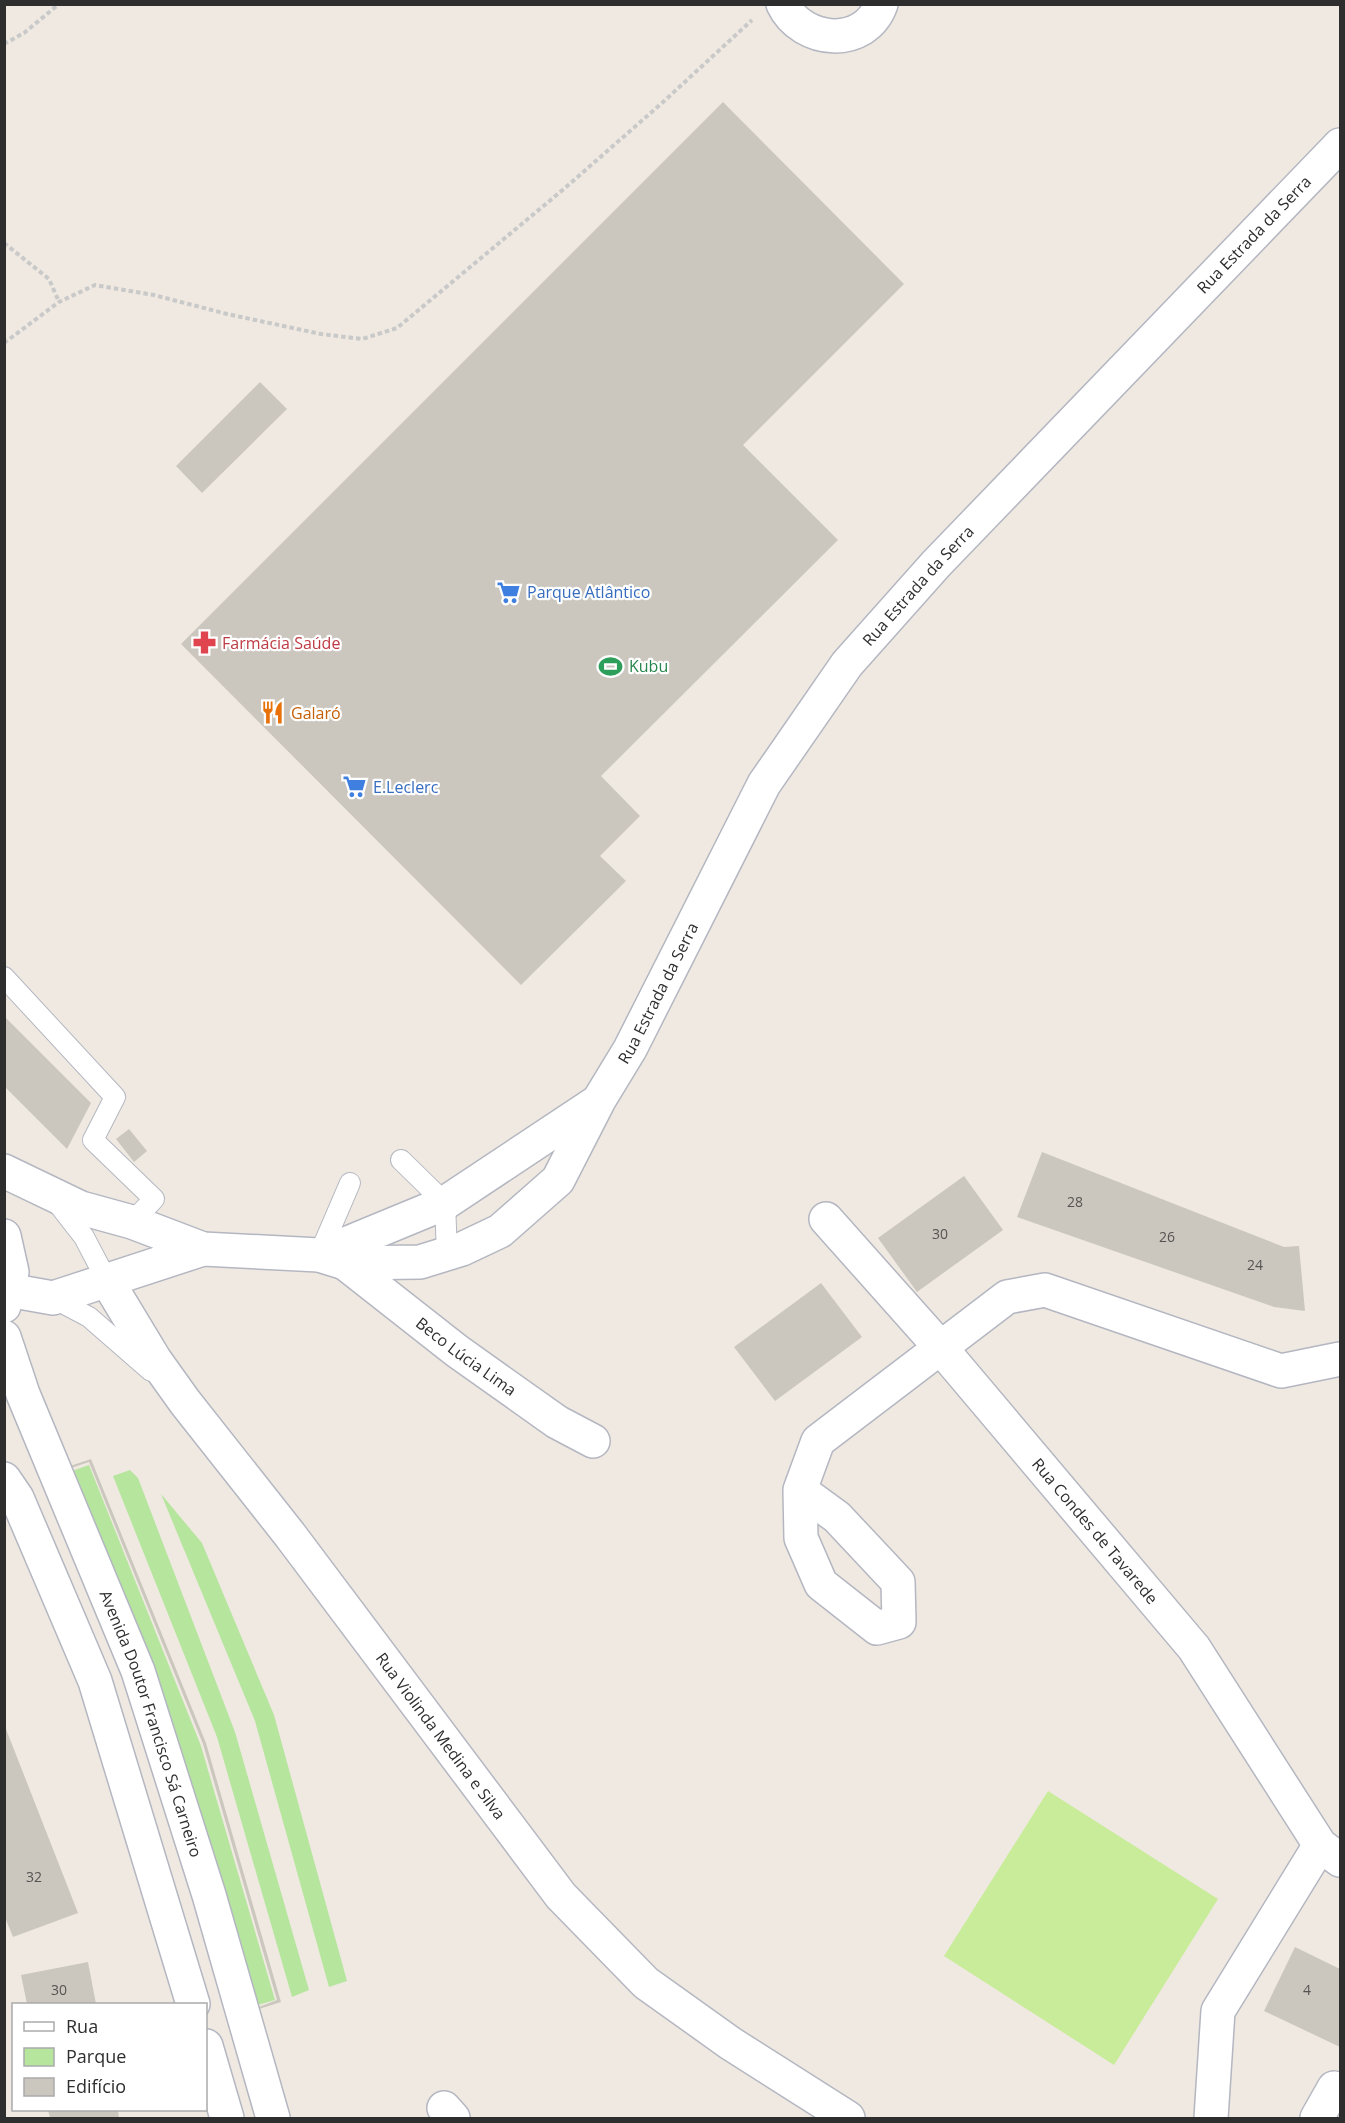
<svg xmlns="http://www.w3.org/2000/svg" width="1345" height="2123" viewBox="0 0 1345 2123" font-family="'Open Sans',sans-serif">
	<rect width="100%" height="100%" fill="#efe9e1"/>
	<!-- green -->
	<g fill="#b6e59e">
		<polygon points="89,1465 201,1746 275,2000 254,2006 69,1472"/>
		<polygon points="130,1470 138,1478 235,1732 309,1990 292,1997 217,1737 113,1476"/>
		<polygon points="161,1494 202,1543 274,1715 347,1981 329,1987 255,1721"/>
	</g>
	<!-- pitch -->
	<polygon fill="#c9ec9a" points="1048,1791 1218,1899 1114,2065 944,1956"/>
	<!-- building -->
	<g fill="#cbc7bf">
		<polygon points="723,102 904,284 743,445 838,540 601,776 640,816 600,856 626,881 521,985 181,644"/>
		<polygon points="260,382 287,409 202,493 176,466"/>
		<polygon points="4,1016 91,1103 67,1149 4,1086"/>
		<polygon points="129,1129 147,1151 134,1162 116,1139"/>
		<polygon points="1042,1152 1284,1247 1299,1246 1305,1311 1274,1307 1017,1217"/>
		<polygon points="964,1176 1003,1230 917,1292 878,1238"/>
		<polygon points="821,1283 862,1337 775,1401 734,1347"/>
		<polygon points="91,1459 206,1743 281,2002 259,2009 259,2007 277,2000 203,1744 89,1462 71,1468 70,1466"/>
		<polygon points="4,1724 78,1913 13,1937 4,1915"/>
		<polygon points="1295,1947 1340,1969 1340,2047 1264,2011"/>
		<polygon points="88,1962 96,2004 27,2004 21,1975"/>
		<polygon points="48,2110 118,2110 119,2118 50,2118"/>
	</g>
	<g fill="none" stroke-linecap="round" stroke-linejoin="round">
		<defs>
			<g id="service">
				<polyline points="4,977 115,1097 93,1140 154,1199 132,1222"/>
				<polyline points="401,1160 445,1203 447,1254"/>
				<polyline points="56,1201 84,1237 106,1279"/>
				<polyline points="319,1255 350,1183"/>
				<polyline points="53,1298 89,1317 151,1371"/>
			</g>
			<g id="minor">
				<path d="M783 4C802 44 865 49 881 4"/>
				<path id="s1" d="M826 1219 940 1347 1194 1648 1320 1845 1340 1860"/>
				<path id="s2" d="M345 1263 457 1351 557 1422 593 1441"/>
				<path id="s3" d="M106 1279 155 1360 185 1402 290 1535 561 1896 646 1983 730 2043 848 2118"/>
				<polyline points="800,1490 837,1517 898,1582 899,1622 877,1628 821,1584 801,1538 800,1490 818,1441 1007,1297 1045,1290 1281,1371 1340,1359"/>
				<polyline points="444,2108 453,2118"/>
				<polyline points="1211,2118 1218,2011 1320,1845"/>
				<polyline points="1317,2118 1334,2088"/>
			</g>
			<g id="tertiary">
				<path id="s4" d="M4 1171 81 1208 132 1222 203 1249 319 1255 345 1263 420 1262 462 1249 500 1231 558 1180 599 1100 630 1049 764 784 847 664 936 564 1340 145"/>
				<polyline points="319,1255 445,1203 597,1102"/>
				<polyline points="8,1290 53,1298 203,1249"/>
			</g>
			<g id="secondary">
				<polyline points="4,1236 12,1272 4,1306"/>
				<path id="s5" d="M4 1337 23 1394 138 1671 209 1895 273 2118"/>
				<polyline points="4,1479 17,1498 95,1681 193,2004"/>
				<polyline points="206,2046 227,2118"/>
			</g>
		</defs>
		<!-- service casing -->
		<use href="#service" stroke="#b4b7c1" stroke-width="22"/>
		<!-- minor casing -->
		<use href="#minor" stroke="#b4b7c1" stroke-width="36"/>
		<!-- tertiary casing -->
		<use href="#tertiary" stroke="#b4b7c1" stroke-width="36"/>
		<!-- secondary casing -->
		<use href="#secondary" stroke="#b4b7c1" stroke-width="36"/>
		<!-- path -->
		<g stroke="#c9c9c9" stroke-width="4" stroke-dasharray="4.5 3" stroke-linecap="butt">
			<polyline points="4,44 24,33 59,4"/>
			<polyline points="4,243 49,279 59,302"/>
			<polyline points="4,343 59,302 95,285 154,295 227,314 321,334 362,339 397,328 565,188 662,103 752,20"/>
		</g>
		<!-- service -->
		<use href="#service" stroke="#fff" stroke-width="20"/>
		<!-- minor -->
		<use href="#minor" stroke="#fff" stroke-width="33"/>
		<!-- tertiary -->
		<use href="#tertiary" stroke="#fff" stroke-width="33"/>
		<!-- secondary -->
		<use href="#secondary" stroke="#fff" stroke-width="33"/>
	</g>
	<!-- icons -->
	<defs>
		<symbol id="supermarket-bare" viewBox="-9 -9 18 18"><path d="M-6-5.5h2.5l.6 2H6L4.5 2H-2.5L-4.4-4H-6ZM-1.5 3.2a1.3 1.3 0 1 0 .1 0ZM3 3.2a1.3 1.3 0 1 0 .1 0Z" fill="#3f7fe0" stroke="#fff" stroke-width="2.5" paint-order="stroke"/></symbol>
		<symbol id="pharmacy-bare" viewBox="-9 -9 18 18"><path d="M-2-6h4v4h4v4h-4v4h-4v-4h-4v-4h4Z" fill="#e0444e" stroke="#fff" stroke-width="2.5" paint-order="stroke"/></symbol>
		<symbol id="stadium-bare" viewBox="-9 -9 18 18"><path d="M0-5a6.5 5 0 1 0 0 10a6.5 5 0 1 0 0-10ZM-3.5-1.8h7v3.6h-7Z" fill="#2e9e5b" stroke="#fff" stroke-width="2.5" paint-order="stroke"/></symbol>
		<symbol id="restaurant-bare" viewBox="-9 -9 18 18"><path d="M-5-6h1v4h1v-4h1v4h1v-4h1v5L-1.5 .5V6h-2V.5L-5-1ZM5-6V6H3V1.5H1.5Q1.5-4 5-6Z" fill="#e8710a" stroke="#fff" stroke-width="2.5" paint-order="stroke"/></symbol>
	</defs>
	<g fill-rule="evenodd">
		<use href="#supermarket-bare" x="492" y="576" width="33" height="33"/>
		<use href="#pharmacy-bare" x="188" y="626" width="33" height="33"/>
		<use href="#stadium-bare" x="594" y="650" width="33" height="33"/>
		<use href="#restaurant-bare" x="256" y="696" width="33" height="33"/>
		<use href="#supermarket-bare" x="338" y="770" width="33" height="33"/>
	</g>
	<g text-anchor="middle" stroke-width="4.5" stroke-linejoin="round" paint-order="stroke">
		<!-- number labels -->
		<g font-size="14" fill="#555452">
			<text x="1075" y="1207">28</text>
			<text x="940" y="1239">30</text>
			<text x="1167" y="1242">26</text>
			<text x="1255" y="1270">24</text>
			<text x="34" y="1882">32</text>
			<text x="59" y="1995">30</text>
			<text x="1307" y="1995">4</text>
		</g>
		<!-- street labels -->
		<g font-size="16" fill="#2e2e2e" stroke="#fff">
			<text dy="6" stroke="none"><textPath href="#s4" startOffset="1780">Rua Estrada da Serra</textPath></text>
			<text dy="6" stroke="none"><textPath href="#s4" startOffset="1294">Rua Estrada da Serra</textPath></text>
			<text dy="6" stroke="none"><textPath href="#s4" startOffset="808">Rua Estrada da Serra</textPath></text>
			<text dy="6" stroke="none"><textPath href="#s2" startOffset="153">Beco Lúcia Lima</textPath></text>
			<text dy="6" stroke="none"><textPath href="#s1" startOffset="412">Rua Condes de Tavarede</textPath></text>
			<text dy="6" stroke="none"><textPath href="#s5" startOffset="414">Avenida Doutor Francisco Sá Carneiro</textPath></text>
			<text dy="6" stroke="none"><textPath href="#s3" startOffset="567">Rua Violinda Medina e Silva</textPath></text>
		</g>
		<!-- shop labels -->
		<g font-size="16" fill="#366cbe" stroke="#fff" text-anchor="start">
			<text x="527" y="598">Parque Atlântico</text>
			<text x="373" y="793">E.Leclerc</text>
		</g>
		<!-- health labels -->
		<g font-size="16" fill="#be3a42" stroke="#fff" text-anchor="start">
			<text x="222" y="649">Farmácia Saúde</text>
		</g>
		<!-- leisure labels -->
		<g font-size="16" fill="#27864d" stroke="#fff" text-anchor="start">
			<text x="629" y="672">Kubu</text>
		</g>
		<!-- food labels -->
		<g font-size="16" fill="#c56008" stroke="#fff" text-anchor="start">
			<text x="291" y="719">Galaró</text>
		</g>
	</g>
	<!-- border -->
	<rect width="1345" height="2123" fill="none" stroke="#2e2e2e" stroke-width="12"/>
	<!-- legend -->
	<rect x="12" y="2003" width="195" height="108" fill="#ffffff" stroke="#ababab" stroke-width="1.5"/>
	<rect x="24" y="2022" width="30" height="9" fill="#ffffff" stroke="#ababab" stroke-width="1.5"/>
	<text x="66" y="2033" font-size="18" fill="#2e2e2e">Rua</text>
	<rect x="24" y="2048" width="30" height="18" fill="#b6e59e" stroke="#ababab" stroke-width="1.5"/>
	<text x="66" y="2063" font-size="18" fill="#2e2e2e">Parque</text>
	<rect x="24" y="2078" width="30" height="18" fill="#cbc7bf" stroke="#ababab" stroke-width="1.5"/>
	<text x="66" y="2093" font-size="18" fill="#2e2e2e">Edifício</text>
</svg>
